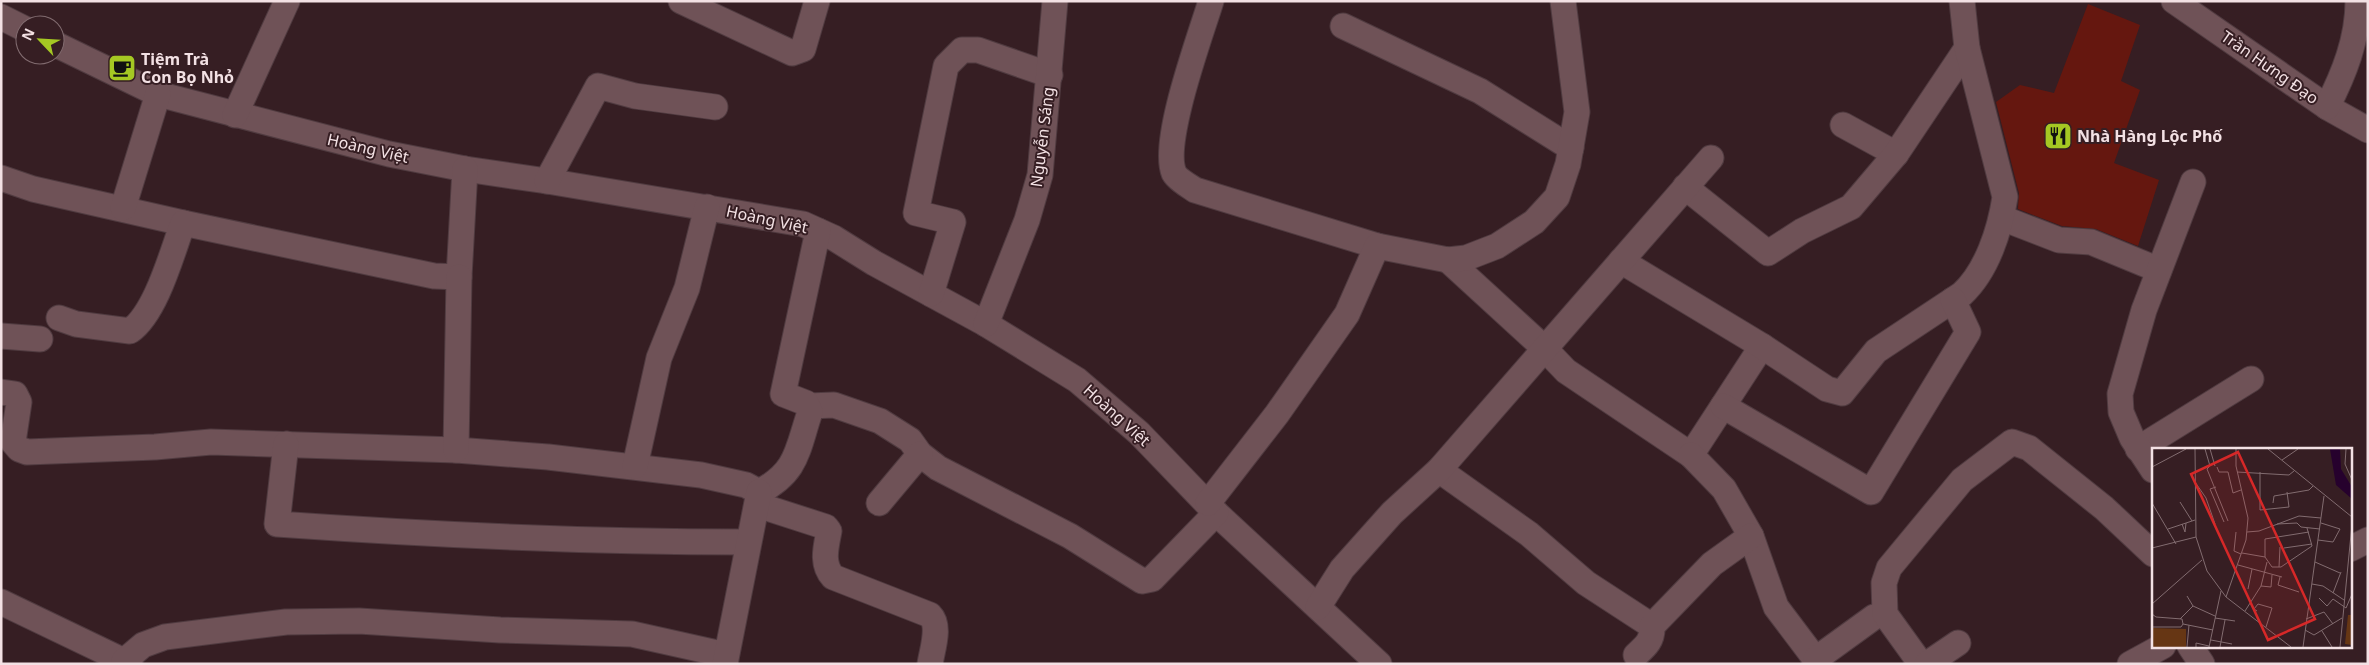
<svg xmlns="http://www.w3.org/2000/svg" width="2369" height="665" viewBox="0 0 2369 665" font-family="'Noto Sans',sans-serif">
	<rect width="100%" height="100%" fill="#361e23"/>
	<!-- building -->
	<polygon fill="#65170f" points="2088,4 2140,25 2121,81 2140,90 2114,163 2159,180 2138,246 2096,229 2062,226 2018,209 2019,193 1996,102 2020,85 2054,93"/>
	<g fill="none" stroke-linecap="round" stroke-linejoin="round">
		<defs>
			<g id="minor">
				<polyline points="681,1 792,53 803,49 817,1"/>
				<path d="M1211 1C1200 37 1161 142 1174 173 1177 179 1189 186 1195 190L1377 246"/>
				<polyline points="2174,1 2327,107 2368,130"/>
				<polyline points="1,17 25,29"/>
				<polyline points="1343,26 1480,91 1571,148"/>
				<polyline points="55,44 158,94 389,154 465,169 547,181 803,224 834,238 874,263 986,324 1077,380 1139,433 1216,513 1379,664"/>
				<path d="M2327 107C2344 74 2358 39 2358 1"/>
				<polyline points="235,115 287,1"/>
				<polyline points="1843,125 1896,154"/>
				<polyline points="1,178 33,189 183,223"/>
				<polyline points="547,181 598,86 635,96 715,107"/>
				<polyline points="1685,187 1768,253 1802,231 1851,207 1896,154 1967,48"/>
				<polyline points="123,208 158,94"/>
				<polyline points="2002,218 2059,240 2091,242 2159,270"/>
				<polyline points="1448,260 1544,348 1566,371 1691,455 1762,346"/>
				<path d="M1621 261 1762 346 1827 389 1842 393 1876 351 1962 294C1987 271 2000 230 2005 197L1967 48 1962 1"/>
				<polyline points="931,294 953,222 916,213 946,66 962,50 978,50 1050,75"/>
				<path d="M59 318 76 324 130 331C156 313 172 253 183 223L434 276 459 277 465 169"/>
				<polyline points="986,324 1027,220 1040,175 1055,1"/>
				<polyline points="1,336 40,339"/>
				<polyline points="1,392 15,394 19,402 13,442 19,449 27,452 155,447 211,442 456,450 548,457 701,475 746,485 759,492"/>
				<polyline points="809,406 834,405 880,421 910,440 920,454 938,468 1070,536 1142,581 1152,579 1216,513"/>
				<polyline points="1723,406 1871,492 1968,332 1953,300"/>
				<path d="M286 444 277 524C434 535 591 542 748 542"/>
				<polyline points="2138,449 2251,379"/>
				<polyline points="456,450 459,277"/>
				<polyline points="1691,455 1724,489 1751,536 1776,607 1819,664"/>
				<polyline points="635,466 659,358 687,288 707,207"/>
				<polyline points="1439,470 1529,534 1586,583 1652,626"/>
				<polyline points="2153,470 2132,438 2121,412 2120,394 2144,310 2193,182"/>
				<path d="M759 492C798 472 797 450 810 412L806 403 783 394 818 231"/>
				<polyline points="879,503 920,454"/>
				<polyline points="1208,503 1277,414 1347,314 1377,246 1448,260 1466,258 1497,246 1534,222 1557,197 1568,164 1577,112 1563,1"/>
				<path d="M758 505 826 527 829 531C826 547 821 564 833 577L930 615C941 626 932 650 930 664"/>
				<polyline points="2350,549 2368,540"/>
				<polyline points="1,602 130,664"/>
				<polyline points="1318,607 1342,569 1392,513 1439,470 1711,158"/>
				<polyline points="2190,646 2202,664"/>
				<path d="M1636 655C1646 646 1653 640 1652 626L1712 564 1751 536"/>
				<polyline points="1816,659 1874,617 1885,614"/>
				<polyline points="124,661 143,645 165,637 286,622 359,621 500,630 632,634 726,655"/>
				<polyline points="725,664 759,492"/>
				<polyline points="1921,664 1885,614 1884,583 1889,568 1962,480 2012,442 2029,448 2104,508 2153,554"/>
				<polyline points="1927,664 1958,643"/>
				<polyline points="2130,664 2163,646"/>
			</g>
		</defs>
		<!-- minor casing -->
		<use href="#minor" stroke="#503b40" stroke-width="27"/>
		<!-- minor -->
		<use href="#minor" stroke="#6f5257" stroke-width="25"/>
	</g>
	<!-- icons -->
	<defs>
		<symbol id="cafe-square" viewBox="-11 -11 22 22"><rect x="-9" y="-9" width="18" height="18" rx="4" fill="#a5c823" stroke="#361e23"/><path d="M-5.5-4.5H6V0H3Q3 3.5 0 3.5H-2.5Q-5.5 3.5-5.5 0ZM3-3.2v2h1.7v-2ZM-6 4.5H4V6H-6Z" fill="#111"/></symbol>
		<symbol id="restaurant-square" viewBox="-11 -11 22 22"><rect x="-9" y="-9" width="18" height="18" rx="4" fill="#a5c823" stroke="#361e23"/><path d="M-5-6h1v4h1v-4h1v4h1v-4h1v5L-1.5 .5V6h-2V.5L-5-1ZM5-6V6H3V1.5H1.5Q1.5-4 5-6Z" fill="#111"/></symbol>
	</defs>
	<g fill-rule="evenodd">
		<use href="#cafe-square" x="106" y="52" width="32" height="32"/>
		<use href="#restaurant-square" x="2042" y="120" width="32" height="32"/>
	</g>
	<g text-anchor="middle" stroke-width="4" stroke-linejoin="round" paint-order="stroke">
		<!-- poi labels -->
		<g font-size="16" font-weight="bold" fill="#f3e1e4" stroke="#361e23" text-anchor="start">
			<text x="141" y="65">Tiệm Trà<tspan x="141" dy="18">Con Bọ Nhỏ</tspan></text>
			<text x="2077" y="142">Nhà Hàng Lộc Phố</text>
		</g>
		<!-- street labels -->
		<g font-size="16" fill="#f3e1e4" stroke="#361e23">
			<text transform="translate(2270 67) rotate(35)" y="6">Trần Hưng Đạo</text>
			<text transform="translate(1042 137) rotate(-83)" y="6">Nguyễn Sáng</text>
			<text transform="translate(368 148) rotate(13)" y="6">Hoàng Việt</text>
			<text transform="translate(767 219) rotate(12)" y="6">Hoàng Việt</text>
			<text transform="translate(1117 415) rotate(42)" y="6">Hoàng Việt</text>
		</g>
	</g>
	<!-- overview -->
	<g transform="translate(2152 448)">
		<rect width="200" height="200" fill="#361e23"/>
		<path d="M196 167H200V197L193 196ZM0 180 34 181V199H0Z" fill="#663614"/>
		<path d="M178 1H188L189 21 200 39V51L184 37Z" fill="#26012d"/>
		<path fill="none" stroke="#826c70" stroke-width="1" d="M43 1 44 89 55 123 74 149 139 199M53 1 58 18 55 21 76 73M58 1 63 18M116 1 200 69M194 1 193 16 200 32M130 12 146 1M0 19 34 1M65 19 67 24H76L81 45 89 42M85 24 137 27 142 23M108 24V62L137 59 135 44M43 34 54 50 63 76M64 39 58 41 72 74M28 54 40 73M0 55 24 96M121 55 122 48 157 42 161 38M30 76 33 84 34 75M125 76 145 75 149 79 168 81M16 81 43 72M84 84 82 103 89 106M95 84 107 83 147 68 169 70M166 92 181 94 188 81 169 75M0 100 44 89M132 100 160 96M90 105 113 109 120 119H129L160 98 155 80M113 109V91L157 84M115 114 109 138 119 139 120 127M163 114 188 125M86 117 130 129M127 119 128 99M128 129 126 137 147 144M160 136 171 138 192 152M96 141 100 121M181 145 189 124M35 148 41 158 63 168M74 149 94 92 96 70 84 18V1M167 150 175 158 181 151 194 160 200 146M0 156 50 112M93 163 109 138M105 163 102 161 106 156 120 160 114 179M0 166 4 169 30 171 31 176M63 170 83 173M28 171 41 158M154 171 172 164 181 176M0 179H29L31 176 61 182M153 182 162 187 190 170M170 183 180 199M59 192 80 196M35 199 37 177M44 199V195L57 198M57 199 69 143M68 199 73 172M151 199 172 48M188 199 200 76"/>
		<path fill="#d62828" fill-opacity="0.15" stroke="#d62828" stroke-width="2.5" d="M86 4 163 171 116 192 39 26Z"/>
		<rect width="200" height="200" fill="none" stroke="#f3e1e4" stroke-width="2.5"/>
	</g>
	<!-- border -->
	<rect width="2369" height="665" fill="none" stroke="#f3e1e4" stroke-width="5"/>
	<!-- north arrow -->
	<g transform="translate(40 40) rotate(295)"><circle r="24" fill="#361e23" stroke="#826c70"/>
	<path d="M0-4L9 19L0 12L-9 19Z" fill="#a5c823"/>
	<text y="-8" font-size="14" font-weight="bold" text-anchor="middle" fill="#f3e1e4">N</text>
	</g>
</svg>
